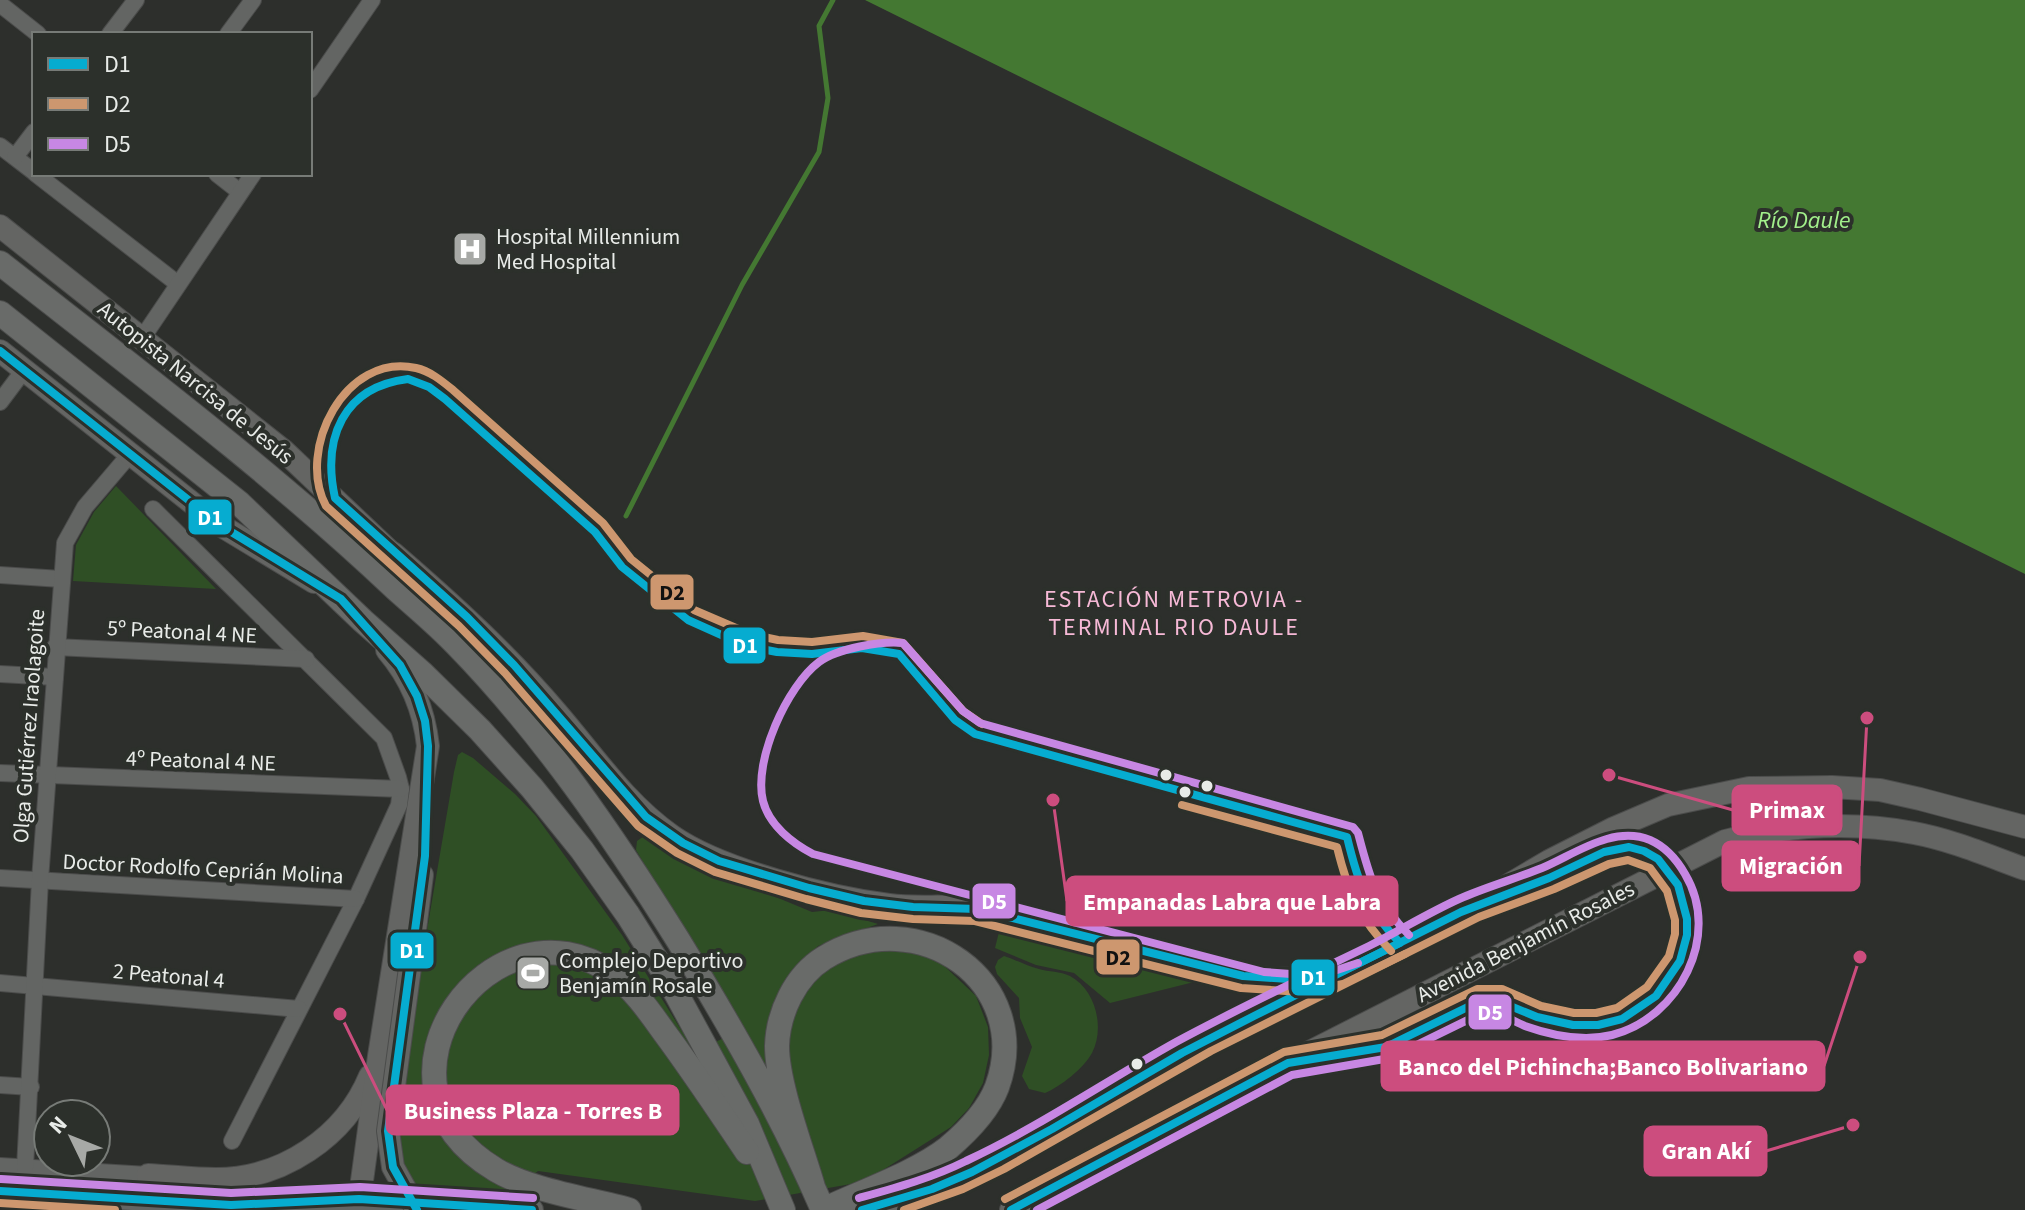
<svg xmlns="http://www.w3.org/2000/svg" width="2025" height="1210" viewBox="0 0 2025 1210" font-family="'Source Sans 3',sans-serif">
	<rect width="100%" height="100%" fill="#2d2f2c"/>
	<!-- green -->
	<g fill="#2f4f25">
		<polygon points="116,486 216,589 73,581 76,545 94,512"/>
		<polygon points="462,752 473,758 515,794 536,816 622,935 695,1052 742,1029 636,850 637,841 644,836 651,837 689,861 812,912 831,910 878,924 818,946 795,969 892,946 939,961 976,996 988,1027 989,1055 983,1083 969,1108 951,1127 875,1175 851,1184 755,1201 538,1171 513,1191 408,1184 400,1163 397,1106 454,772 458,755"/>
		<polygon points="1000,928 1202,980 1110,1003 1074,973 1036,965 995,948"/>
		<path d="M1004 956C1016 960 1027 966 1039 969 1049 972 1060 971 1070 976 1096 990 1105 1028 1092 1053 1084 1068 1060 1087 1045 1093L1029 1089 1022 1076 1032 1047 1020 1018 1019 998 997 974 995 967 998 960Z"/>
	</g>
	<!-- water -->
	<polygon fill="#447832" points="865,0 2025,0 2025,574"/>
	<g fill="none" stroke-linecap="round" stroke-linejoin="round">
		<!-- stream -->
		<polyline stroke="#447832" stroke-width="5" points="626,516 742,285 819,152 828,98 819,26 833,0"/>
		<defs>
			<g id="minor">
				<polyline points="0,4 38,34"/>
				<polyline points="110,34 136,0"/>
				<polyline points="228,34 253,0"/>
				<polyline points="310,90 372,0"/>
				<polyline points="0,146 34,172"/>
				<polyline points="15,157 34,132"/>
				<polyline points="36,174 178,284"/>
				<polyline points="217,174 240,192"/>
				<polyline points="143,337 253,174"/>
				<polyline points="0,402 24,370"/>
				<polyline points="153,509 384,738 398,777 401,789 399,805 356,899 232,1141"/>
				<polyline points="0,575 61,579"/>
				<polyline points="55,647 306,659"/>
				<polyline points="0,674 55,677"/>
				<polyline points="0,773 401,789"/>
				<polyline points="0,878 356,899"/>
				<polyline points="0,983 299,1009"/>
				<polyline points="0,1085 31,1087"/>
				<polyline points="0,1166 148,1175"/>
				<polyline points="25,1168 40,880 65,543 85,507 131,453"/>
			</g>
			<g id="major">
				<polyline points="0,226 284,451 400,561"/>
				<polyline points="0,351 220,525 314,582"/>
				<path d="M393 553C451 603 507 654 557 713 594 756 625 803 672 836 721 870 828 897 889 905 919 909 949 904 979 909 1046 921 1112 942 1178 959 1225 971 1271 985 1320 976"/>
				<polyline points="412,953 422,875"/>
				<path d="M148 1175C170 1176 193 1179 216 1179 282 1179 345 1137 370 1076"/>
				<polyline points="0,1191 231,1205 359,1199 532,1210"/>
				<path d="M358 1210 379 1056 428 746C424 709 411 678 387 650"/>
				<polyline points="862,1210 926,1191 972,1172 1184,1052 1473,906 1549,861 1614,828 1668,805 1749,788 1832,787 1880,790 1920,799 2025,827"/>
				<path d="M1011 1210 1288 1063 1725 841C1787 825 1850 821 1914 833 1952 840 1989 856 2025 869"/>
			</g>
			<g id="highway">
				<path d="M0 263C134 368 271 471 395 588 415 606 437 624 456 644 542 732 613 836 678 940 731 1027 783 1117 823 1210 861 1192 916 1173 948 1148 968 1131 988 1111 997 1087 1035 982 918 900 824 958 795 976 778 1013 777 1046 777 1084 802 1149 813 1187"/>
				<polyline points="0,313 239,503 363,621 423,674 480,730 532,788 582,850 628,915 670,982 747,1124 783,1210"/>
				<path d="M629 1210C589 1199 529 1190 496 1170 349 1082 495 890 612 973 634 989 649 1011 664 1032 693 1071 720 1112 747 1152"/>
			</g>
		</defs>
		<!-- minor casing -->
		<use href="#minor" stroke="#4b4c4b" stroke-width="18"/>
		<!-- major casing -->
		<use href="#major" stroke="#4b4c4b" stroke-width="24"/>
		<!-- highway casing -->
		<use href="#highway" stroke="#4b4c4b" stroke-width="26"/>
		<!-- minor -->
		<use href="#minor" stroke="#636563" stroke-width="16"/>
		<!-- major -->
		<use href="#major" stroke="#646563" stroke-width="22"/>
		<!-- highway -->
		<use href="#highway" stroke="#696b69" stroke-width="24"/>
		<defs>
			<polyline id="major-bridge" points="412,953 388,1131 393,1167 417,1210"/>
		</defs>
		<!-- major-bridge casing -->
		<use href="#major-bridge" stroke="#4b4c4b" stroke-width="24" stroke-linecap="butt"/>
		<!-- major-bridge -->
		<use href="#major-bridge" stroke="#646563" stroke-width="22"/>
		<defs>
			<g id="bus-1">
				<polyline points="0,351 220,525 341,599 400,665 417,696 425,721 428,746 425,856 388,1131 393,1167 417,1210"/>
				<path d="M408 379 429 387 445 399 595 532 622 567 688 620 746 646 777 652 812 654 862 648 899 654 955 720 975 734 1347 837C1358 883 1367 909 1400 943L1341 972 1302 980 1243 976 977 909 913 907 864 901 809 888 719 861 683 843 646 817 514 665 467 617 335 498C322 438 343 387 408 379Z"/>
				<polyline points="0,1191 231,1205 359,1199 532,1210"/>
				<polyline points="862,1210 932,1189 972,1172 1052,1129 1182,1053 1254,1016 1461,912 1549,878 1604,852 1629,847 1644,851 1658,859 1678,885 1687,919 1687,935 1680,961 1656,996 1622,1019 1598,1025 1573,1025 1537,1017 1498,1001 1480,1001 1386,1047 1288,1063 1011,1210"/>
			</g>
			<g id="bus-2">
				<path d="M982 724 963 711 903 643 863 636 812 642 778 640 750 634 694 610 631 559 603 523 453 390C442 381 430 371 416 368 345 352 296 450 326 506L459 626 505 673 638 826 677 853 715 872 806 899 861 913 913 919 975 921 1241 988 1302 992 1343 984 1405 954"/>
				<path d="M1182 805 1337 847C1348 892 1359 918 1391 951"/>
				<polyline points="0,1203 115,1210"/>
				<polyline points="904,1210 963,1189 1004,1169 1211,1051 1479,917 1554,889 1609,864 1628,860 1650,868 1667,891 1675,920 1675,934 1669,956 1647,987 1617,1008 1596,1013 1574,1013 1541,1006 1502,989 1477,989 1382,1035 1284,1052 1005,1199"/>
			</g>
			<g id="bus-3">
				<path d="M1358 963 1319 976 1264 972 813 854C792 843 769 825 763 801 753 761 787 686 819 662 838 648 881 641 903 643L963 711 980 723 1353 827 1358 833C1370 879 1375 900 1409 935"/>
				<polyline points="1,1179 231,1193 360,1187 533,1198"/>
				<path d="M859 1198C895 1188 932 1178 966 1161 1039 1127 1106 1081 1176 1042 1239 1008 1305 977 1369 946 1399 931 1428 913 1459 899 1486 887 1515 879 1542 868 1575 854 1613 825 1650 840 1666 847 1677 860 1685 874 1722 936 1679 1018 1612 1035 1583 1042 1553 1036 1525 1026 1511 1020 1499 1011 1484 1012L1390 1058 1292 1075 1037 1210"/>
			</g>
		</defs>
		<!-- bus-1 casing -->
		<use href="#bus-1" stroke="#2c302b" stroke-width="14"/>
		<!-- bus-2 casing -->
		<use href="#bus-2" stroke="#2c302b" stroke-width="14"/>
		<!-- bus-3 casing -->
		<use href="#bus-3" stroke="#2c302b" stroke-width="14"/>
		<!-- bus-1 -->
		<use href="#bus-1" stroke="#06acd0" stroke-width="8"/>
		<!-- bus-2 -->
		<use href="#bus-2" stroke="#cd976f" stroke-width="8"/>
		<!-- bus-3 -->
		<use href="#bus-3" stroke="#c787e3" stroke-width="8"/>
	</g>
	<!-- icons -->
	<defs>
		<symbol id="hospital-square" viewBox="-11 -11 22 22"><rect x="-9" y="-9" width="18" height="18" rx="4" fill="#a7a9a6" stroke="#2c302b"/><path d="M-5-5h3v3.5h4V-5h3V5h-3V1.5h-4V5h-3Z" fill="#fff"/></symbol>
		<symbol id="stadium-square" viewBox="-11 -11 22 22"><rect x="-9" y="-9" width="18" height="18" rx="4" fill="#a7a9a6" stroke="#2c302b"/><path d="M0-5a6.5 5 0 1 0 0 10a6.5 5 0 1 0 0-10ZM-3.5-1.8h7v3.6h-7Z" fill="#fff"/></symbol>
	</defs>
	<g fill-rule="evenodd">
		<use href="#hospital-square" x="450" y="229" width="40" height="40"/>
		<use href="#stadium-square" x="513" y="953" width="40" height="40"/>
	</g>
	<!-- markers -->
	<g fill="#e8ebe8" stroke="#2c302b" stroke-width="3">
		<circle cx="1166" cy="775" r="7"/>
		<circle cx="1207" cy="786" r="7"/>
		<circle cx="1185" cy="792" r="7"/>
		<circle cx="1137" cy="1064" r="7"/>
	</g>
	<g text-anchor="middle" stroke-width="8" stroke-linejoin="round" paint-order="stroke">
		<!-- poi labels -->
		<g font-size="22" fill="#e8ebe8" stroke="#2c302b" text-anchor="start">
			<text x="496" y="244">Hospital Millennium<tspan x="496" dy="25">Med Hospital</tspan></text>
			<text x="559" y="968">Complejo Deportivo<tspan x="559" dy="25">Benjamín Rosale</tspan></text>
		</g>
		<!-- street labels -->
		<g font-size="22" fill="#e8ebe8" stroke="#2c302b">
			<text transform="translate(196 382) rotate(39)" y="8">Autopista Narcisa de Jesús</text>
			<text transform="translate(182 631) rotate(3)" y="8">5º Peatonal 4 NE</text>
			<text transform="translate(28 726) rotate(-86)" y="8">Olga Gutiérrez Iraolagoite</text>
			<text transform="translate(201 760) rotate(2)" y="8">4º Peatonal 4 NE</text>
			<text transform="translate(203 868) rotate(3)" y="8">Doctor Rodolfo Ceprián Molina</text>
			<text transform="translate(1525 941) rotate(-27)" y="8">Avenida Benjamín Rosales</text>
			<text transform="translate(169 975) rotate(5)" y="8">2 Peatonal 4</text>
		</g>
		<!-- water labels -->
		<g font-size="24" font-style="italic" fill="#a2f08b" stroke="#2c302b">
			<text x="1804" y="228">Río Daule</text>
		</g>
		<!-- neighbourhood labels -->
		<g font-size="24" letter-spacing="2" fill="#f6b9d6" stroke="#2c302b">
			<text x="1174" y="607">ESTACIÓN METROVIA -<tspan x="1174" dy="28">TERMINAL RIO DAULE</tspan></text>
		</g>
	</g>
	<!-- callouts -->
	<path fill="none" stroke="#cc4d7e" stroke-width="3" d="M1609 775L1733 810M1867 718L1859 866M1053 800L1067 901M1860 957L1824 1066M340 1014L387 1110M1853 1125L1766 1151"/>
	<g fill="#cc4d7e" stroke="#2c302b" stroke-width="3">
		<circle cx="1609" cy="775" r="8"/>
		<circle cx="1867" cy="718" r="8"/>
		<circle cx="1053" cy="800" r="8"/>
		<circle cx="1860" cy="957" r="8"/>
		<circle cx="340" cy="1014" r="8"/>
		<circle cx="1853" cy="1125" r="8"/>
	</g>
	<g fill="#cc4d7e" stroke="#cc4d7e" stroke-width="3">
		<rect x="1733" y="786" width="108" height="48" rx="8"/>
		<rect x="1723" y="842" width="136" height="48" rx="8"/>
		<rect x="1067" y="877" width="330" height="48" rx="8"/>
		<rect x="1382" y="1042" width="442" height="48" rx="8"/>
		<rect x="387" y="1086" width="291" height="48" rx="8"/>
		<rect x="1645" y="1127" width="121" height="48" rx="8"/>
	</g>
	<g font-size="24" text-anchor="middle" font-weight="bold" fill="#fff">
		<text x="1787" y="818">Primax</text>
		<text x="1791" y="874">Migración</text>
		<text x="1232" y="910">Empanadas Labra que Labra</text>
		<text x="1603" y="1075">Banco del Pichincha;Banco Bolivariano</text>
		<text x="533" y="1119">Business Plaza - Torres B</text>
		<text x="1706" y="1159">Gran Akí</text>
	</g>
	<g stroke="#2c302b" stroke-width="3">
		<rect x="187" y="498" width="46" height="38" rx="8" fill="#06acd0"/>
		<rect x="649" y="573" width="46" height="38" rx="8" fill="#cd976f"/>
		<rect x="722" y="626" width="45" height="39" rx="8" fill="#06acd0"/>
		<rect x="971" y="882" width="46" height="38" rx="8" fill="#c787e3"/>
		<rect x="389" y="931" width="46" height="39" rx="8" fill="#06acd0"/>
		<rect x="1095" y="938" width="46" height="38" rx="8" fill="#cd976f"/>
		<rect x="1290" y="958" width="46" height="39" rx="8" fill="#06acd0"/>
		<rect x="1467" y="993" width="46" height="38" rx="8" fill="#c787e3"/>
	</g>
	<g font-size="22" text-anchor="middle" font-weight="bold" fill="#fff">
		<text x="210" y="525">D1</text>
		<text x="745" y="653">D1</text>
		<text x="994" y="909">D5</text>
		<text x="412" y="958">D1</text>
		<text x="1313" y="985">D1</text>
		<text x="1490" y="1020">D5</text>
	</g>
	<g font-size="22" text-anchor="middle" font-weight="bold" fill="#111">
		<text x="672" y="600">D2</text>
		<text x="1118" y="965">D2</text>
	</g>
	<!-- legend -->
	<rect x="32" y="32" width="280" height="144" fill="#2c302b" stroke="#777b77" stroke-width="2"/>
	<rect x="48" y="58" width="40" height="12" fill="#06acd0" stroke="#777b77" stroke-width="2"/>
	<text x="104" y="72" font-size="24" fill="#e8ebe8">D1</text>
	<rect x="48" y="98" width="40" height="12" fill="#cd976f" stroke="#777b77" stroke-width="2"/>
	<text x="104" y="112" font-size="24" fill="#e8ebe8">D2</text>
	<rect x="48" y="138" width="40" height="12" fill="#c787e3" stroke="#777b77" stroke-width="2"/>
	<text x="104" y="152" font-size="24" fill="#e8ebe8">D5</text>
	<!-- north arrow -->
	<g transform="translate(72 1138) rotate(313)"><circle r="38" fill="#2c302b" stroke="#777b77" stroke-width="2"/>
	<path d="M0-6L14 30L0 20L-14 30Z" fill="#a7a9a6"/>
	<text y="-12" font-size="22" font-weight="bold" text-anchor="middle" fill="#e8ebe8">N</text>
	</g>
</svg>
